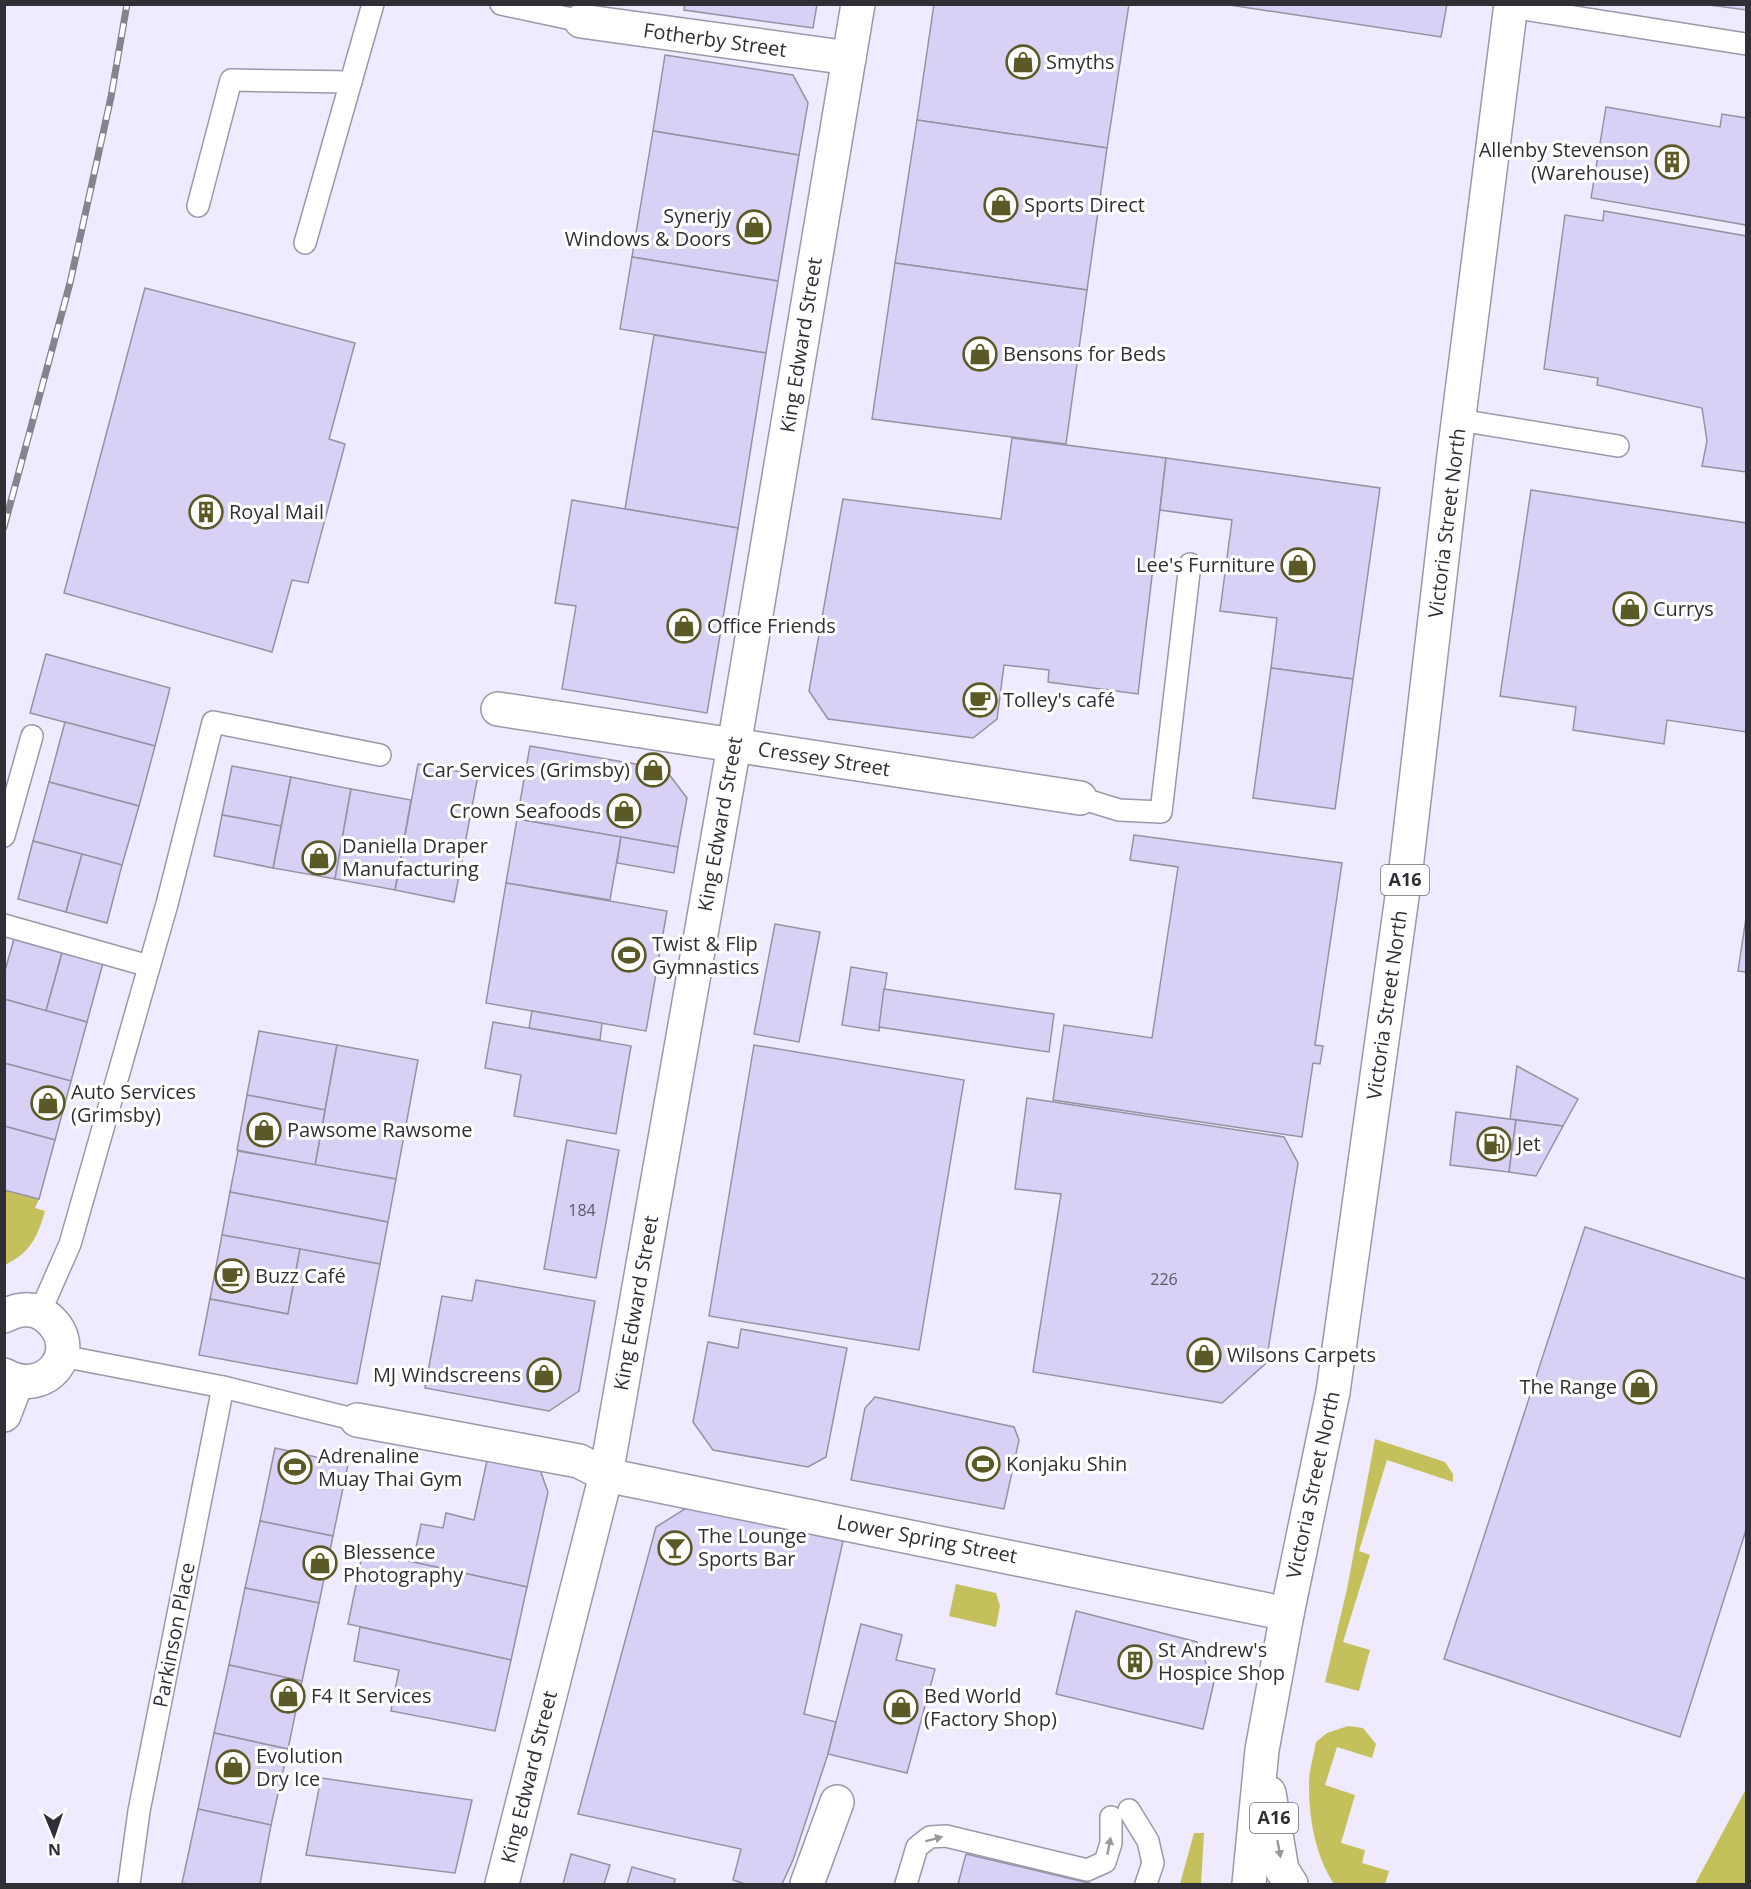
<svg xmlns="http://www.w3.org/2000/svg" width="1751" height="1889" viewBox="0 0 1751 1889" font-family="'Open Sans',sans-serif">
	<rect width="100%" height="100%" fill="#efeafd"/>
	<!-- green -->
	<g fill="#c4c15c">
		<path d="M4 1190 39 1199 35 1208 45 1211C37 1238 31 1252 5 1265Z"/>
		<polygon points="1375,1439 1445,1462 1453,1474 1453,1482 1387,1460 1359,1551 1370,1555 1343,1642 1370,1650 1359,1691 1325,1682 1347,1589"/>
		<polygon points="956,1584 996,1593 1000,1606 996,1627 949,1616"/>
		<path d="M1348 1726 1363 1728 1376 1744 1372 1758 1337 1747 1325 1785 1355 1795 1341 1843 1365 1850 1362 1863 1389 1871 1385 1884H1334C1315 1855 1309 1819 1309 1784 1309 1770 1314 1755 1316 1742L1327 1733Z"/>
		<polygon points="1746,1789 1746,1884 1695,1884"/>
		<polygon points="1194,1833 1204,1833 1201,1884 1180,1884"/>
	</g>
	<!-- building -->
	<g fill="#d9d0f5" stroke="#9692a3" stroke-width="1.5">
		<polygon points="685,4 817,4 813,28 684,10"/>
		<polygon points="934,4 1129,4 1107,148 917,120"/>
		<polygon points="1223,4 1447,4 1441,37"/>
		<polygon points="1702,4 1746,4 1746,10"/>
		<polygon points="665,55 793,75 808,103 799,155 653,131"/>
		<polygon points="1606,107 1720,127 1722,114 1746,118 1746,225 1591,198"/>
		<polygon points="917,120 1107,148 1087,290 895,263"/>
		<polygon points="653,131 799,155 778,281 632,257"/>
		<polygon points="1604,211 1746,236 1746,472 1702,466 1707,441 1702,408 1597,385 1598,378 1544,369 1565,215 1603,221"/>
		<polygon points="632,257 778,281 766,353 620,329"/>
		<polygon points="895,263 1087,290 1066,444 872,419"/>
		<polygon points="145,288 355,343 329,439 345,444 308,583 292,580 272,652 64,593"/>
		<polygon points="654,335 766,353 738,528 625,509"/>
		<polygon points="1012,438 1166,458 1138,694 1048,682 1049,670 1004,665 997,719 973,738 828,719 809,691 843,499 1001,519"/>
		<polygon points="1166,458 1380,488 1353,679 1271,668 1277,618 1220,611 1232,520 1160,510"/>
		<polygon points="1531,490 1746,523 1746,732 1667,720 1664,744 1573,730 1576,707 1500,696"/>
		<polygon points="572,500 738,528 707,713 562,689 576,606 555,603"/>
		<polygon points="46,654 170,688 155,746 30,713"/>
		<polygon points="1271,668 1353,679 1335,809 1253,798"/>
		<polygon points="65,722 155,746 139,806 49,782"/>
		<polygon points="530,746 665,769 687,798 678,847 517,819"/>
		<polygon points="418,764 478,775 454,902 395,890"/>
		<polygon points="232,766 291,777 281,826 222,815"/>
		<polygon points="291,777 351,789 335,879 273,868"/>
		<polygon points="49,782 139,806 122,865 33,841"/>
		<polygon points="351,789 411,800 395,890 335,879"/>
		<polygon points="222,815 281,826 273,868 214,856"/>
		<polygon points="517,819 621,837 610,900 506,883"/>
		<polygon points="1134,835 1342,863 1315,1045 1323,1046 1320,1064 1313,1063 1302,1137 1053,1100 1064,1025 1152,1038 1178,867 1130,860"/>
		<polygon points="621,837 678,847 674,873 617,863"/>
		<polygon points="33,841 82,854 66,912 18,899"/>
		<polygon points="82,854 122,865 107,923 66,912"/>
		<polygon points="506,883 667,911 646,1031 486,1003"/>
		<polygon points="1746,918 1746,972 1738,971"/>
		<polygon points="775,924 820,932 799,1042 754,1034"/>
		<polygon points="14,939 62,953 46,1011 4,999 4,974"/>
		<polygon points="62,953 103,963 87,1022 46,1011"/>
		<polygon points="851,967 887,973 879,1031 842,1025"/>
		<polygon points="884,989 1054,1014 1049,1052 879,1027"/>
		<polygon points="4,999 87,1022 71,1081 4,1063"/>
		<polygon points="532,1011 602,1023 600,1040 529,1028"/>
		<polygon points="493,1022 631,1046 616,1134 514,1116 521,1075 485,1068"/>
		<polygon points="259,1031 337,1045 325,1110 247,1095"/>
		<polygon points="337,1045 418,1060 396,1179 315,1165"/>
		<polygon points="754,1045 964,1080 919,1350 709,1316"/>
		<polygon points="4,1063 71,1081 55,1140 4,1126"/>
		<polygon points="1517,1066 1578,1099 1563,1126 1510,1119"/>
		<polygon points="247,1095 325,1110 315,1165 237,1150"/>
		<polygon points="1027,1098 1284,1137 1298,1163 1266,1363 1222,1403 1033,1372 1061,1194 1015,1189"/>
		<polygon points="1456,1112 1516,1120 1509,1172 1450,1165"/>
		<polygon points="1516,1120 1563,1126 1536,1176 1509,1172"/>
		<polygon points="4,1126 55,1140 39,1199 4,1190"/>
		<polygon points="567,1140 619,1150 596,1278 544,1269"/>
		<polygon points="238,1151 396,1179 388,1222 230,1192"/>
		<polygon points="230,1192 388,1222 380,1264 222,1235"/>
		<polygon points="1585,1227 1746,1279 1746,1530 1680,1737 1444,1659"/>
		<polygon points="222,1235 300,1249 288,1314 210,1299"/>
		<polygon points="300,1249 380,1264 357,1384 199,1355 210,1299 288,1314"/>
		<polygon points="476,1280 595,1301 579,1391 549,1411 425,1388 442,1296 472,1301"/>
		<polygon points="741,1329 847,1348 826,1457 808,1467 713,1450 693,1422 708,1342 738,1348"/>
		<polygon points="875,1397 1014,1427 1019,1440 1004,1509 851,1480 865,1408"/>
		<polygon points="275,1448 348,1464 333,1536 260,1521"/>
		<polygon points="488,1456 539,1467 548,1492 527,1587 413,1562 421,1524 443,1528 446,1513 474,1520"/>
		<polygon points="691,1505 843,1541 804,1714 836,1722 828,1754 793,1860 782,1884 745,1884 733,1880 741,1849 578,1814 656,1527"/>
		<polygon points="260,1521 333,1536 319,1603 245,1588"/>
		<polygon points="363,1551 527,1587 511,1660 348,1624"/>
		<polygon points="245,1588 319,1603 302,1681 229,1665"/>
		<polygon points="1076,1611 1197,1642 1214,1682 1203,1729 1056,1694"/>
		<polygon points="861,1624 902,1635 896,1660 935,1669 907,1773 828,1754"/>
		<polygon points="360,1627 511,1660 495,1731 391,1711 399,1670 354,1661"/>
		<polygon points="229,1665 302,1681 288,1749 214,1733"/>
		<polygon points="214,1733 288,1749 271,1825 198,1809"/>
		<polygon points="321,1778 472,1800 455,1873 306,1855"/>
		<polygon points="198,1809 271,1825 260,1884 189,1884 182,1883"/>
		<polygon points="571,1854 610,1865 604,1884 607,1884 563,1884"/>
		<polygon points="966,1854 1093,1884 958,1884"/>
		<polygon points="632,1867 675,1879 674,1884 627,1884"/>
	</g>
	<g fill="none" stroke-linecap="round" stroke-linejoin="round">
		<defs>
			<g id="service">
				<polyline points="501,4 581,21"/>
				<polyline points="1511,7 1746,44"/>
				<polyline points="198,206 231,80 351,82"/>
				<polyline points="305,243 373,4"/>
				<polyline points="1459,420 1618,446"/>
				<polyline points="1080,798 1119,810 1161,812 1190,564"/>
				<polyline points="4,836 32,736"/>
				<polyline points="4,925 149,966"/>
				<polyline points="40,1312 70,1244 167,904 213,722 380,755"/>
				<polyline points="62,1356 223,1387 357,1420"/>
				<polyline points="1129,1810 1148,1841 1153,1863 1146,1884"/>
				<polyline points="129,1884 139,1811 223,1387"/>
				<polyline points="906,1884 917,1847 930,1837 946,1836 1087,1870 1105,1862 1111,1843 1111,1817"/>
			</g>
			<g id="minor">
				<polyline points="581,21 849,58"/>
				<polyline points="498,709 1080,798"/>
				<path d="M4 1316C20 1308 35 1307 48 1318 85 1350 46 1399 4 1375"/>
				<polyline points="4,1415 17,1381"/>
				<polyline points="357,1420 579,1461 606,1475 1287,1614"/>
				<polyline points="502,1884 606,1475 734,746 858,4"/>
				<polyline points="807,1884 837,1802"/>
			</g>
			<g id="trunk">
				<polyline points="1269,1793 1282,1870 1291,1884"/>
				<polyline points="1249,1884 1262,1750 1287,1614 1333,1392 1406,868 1454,455 1511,4"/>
			</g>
		</defs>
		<!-- service casing -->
		<use href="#service" stroke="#9c98a9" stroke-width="24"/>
		<!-- minor casing -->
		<use href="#minor" stroke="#9c98a9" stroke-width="36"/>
		<!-- trunk casing -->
		<use href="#trunk" stroke="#9c98a9" stroke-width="36"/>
		<!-- service -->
		<use href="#service" stroke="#fff" stroke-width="21"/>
		<!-- minor -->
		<use href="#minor" stroke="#fff" stroke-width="33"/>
		<!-- trunk -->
		<use href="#trunk" stroke="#fff" stroke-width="33"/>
		<defs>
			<polyline id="rail" points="4,527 70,283 111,97 127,4"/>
		</defs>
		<!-- rail casing -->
		<use href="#rail" stroke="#86828f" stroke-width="7"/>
		<!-- rail -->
		<use href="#rail" stroke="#fff" stroke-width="4.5" stroke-dasharray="14" stroke-linecap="butt"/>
	</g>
	<!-- one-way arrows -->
	<defs><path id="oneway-solid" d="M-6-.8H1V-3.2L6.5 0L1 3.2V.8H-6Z" transform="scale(1.5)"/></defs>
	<g fill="#98979a">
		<use href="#oneway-solid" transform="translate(934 1839) rotate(-15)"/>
		<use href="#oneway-solid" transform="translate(1109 1846) rotate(-79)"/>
		<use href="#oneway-solid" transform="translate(1279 1849) rotate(80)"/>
	</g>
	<!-- icons -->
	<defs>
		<symbol id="shop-ring" viewBox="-11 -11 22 22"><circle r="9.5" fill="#fff" stroke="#5b5a26" stroke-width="1.5"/><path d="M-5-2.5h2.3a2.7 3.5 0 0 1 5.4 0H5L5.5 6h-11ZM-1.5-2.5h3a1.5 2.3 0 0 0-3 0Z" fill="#5b5a26"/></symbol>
		<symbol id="building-ring" viewBox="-11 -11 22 22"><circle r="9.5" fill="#fff" stroke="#5b5a26" stroke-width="1.5"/><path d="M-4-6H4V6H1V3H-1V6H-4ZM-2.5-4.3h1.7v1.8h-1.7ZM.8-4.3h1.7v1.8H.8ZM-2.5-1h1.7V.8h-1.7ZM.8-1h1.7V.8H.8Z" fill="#5b5a26"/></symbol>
		<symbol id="cafe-ring" viewBox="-11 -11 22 22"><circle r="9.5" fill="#fff" stroke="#5b5a26" stroke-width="1.5"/><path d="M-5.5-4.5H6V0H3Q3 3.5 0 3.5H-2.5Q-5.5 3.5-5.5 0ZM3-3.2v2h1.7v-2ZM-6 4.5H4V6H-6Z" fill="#5b5a26"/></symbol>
		<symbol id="stadium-ring" viewBox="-11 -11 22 22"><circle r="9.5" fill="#fff" stroke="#5b5a26" stroke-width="1.5"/><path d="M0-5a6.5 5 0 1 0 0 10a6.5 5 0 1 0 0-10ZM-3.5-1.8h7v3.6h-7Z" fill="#5b5a26"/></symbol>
		<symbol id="fuel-ring" viewBox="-11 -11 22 22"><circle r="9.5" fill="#fff" stroke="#5b5a26" stroke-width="1.5"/><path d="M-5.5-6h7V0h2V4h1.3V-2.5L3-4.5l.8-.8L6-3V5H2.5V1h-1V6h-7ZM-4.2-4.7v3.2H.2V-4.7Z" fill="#5b5a26"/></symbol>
		<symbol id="bar-ring" viewBox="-11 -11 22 22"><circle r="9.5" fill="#fff" stroke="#5b5a26" stroke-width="1.5"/><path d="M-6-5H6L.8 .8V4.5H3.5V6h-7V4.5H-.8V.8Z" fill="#5b5a26"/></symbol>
	</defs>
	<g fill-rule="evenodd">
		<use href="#shop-ring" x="1004" y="43" width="38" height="38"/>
		<use href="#building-ring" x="1653" y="143" width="38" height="38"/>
		<use href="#shop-ring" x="982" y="186" width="38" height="38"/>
		<use href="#shop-ring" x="735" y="208" width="38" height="38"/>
		<use href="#shop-ring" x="961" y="335" width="38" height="38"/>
		<use href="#building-ring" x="187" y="493" width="38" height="38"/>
		<use href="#shop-ring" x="1279" y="546" width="38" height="38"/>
		<use href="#shop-ring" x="1611" y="590" width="38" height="38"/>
		<use href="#shop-ring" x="665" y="607" width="38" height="38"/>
		<use href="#cafe-ring" x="961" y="681" width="38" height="38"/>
		<use href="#shop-ring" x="634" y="751" width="38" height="38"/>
		<use href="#shop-ring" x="605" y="792" width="38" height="38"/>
		<use href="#shop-ring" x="300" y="839" width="38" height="38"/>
		<use href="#stadium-ring" x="610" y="936" width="38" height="38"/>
		<use href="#shop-ring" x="29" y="1084" width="38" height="38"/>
		<use href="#shop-ring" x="245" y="1111" width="38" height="38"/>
		<use href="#fuel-ring" x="1475" y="1125" width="38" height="38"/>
		<use href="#cafe-ring" x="213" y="1257" width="38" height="38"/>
		<use href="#shop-ring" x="1185" y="1336" width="38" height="38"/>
		<use href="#shop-ring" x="525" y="1356" width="38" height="38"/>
		<use href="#shop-ring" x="1621" y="1368" width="38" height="38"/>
		<use href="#stadium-ring" x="964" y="1445" width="38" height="38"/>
		<use href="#stadium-ring" x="276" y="1448" width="38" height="38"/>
		<use href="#bar-ring" x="656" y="1529" width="38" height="38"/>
		<use href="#shop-ring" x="301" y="1544" width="38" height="38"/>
		<use href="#building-ring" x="1116" y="1643" width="38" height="38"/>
		<use href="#shop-ring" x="269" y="1677" width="38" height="38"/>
		<use href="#shop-ring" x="882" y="1688" width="38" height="38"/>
		<use href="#shop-ring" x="214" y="1748" width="38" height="38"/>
	</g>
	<g text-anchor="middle" stroke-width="6" stroke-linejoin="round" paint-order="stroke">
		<!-- number labels -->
		<g font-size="16" fill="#5b5766">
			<text x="582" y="1216">184</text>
			<text x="1164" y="1285">226</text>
		</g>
		<!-- shield labels -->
		<g fill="#fff" stroke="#6f6d72" stroke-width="1.5">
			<rect x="1381" y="865" width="48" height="30" rx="4.5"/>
			<rect x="1250" y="1803" width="48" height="30" rx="4.5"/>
		</g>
		<g font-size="18" font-weight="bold" fill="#312f36">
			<text x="1405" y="886">A16</text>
			<text x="1274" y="1824">A16</text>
		</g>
		<!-- street labels -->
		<g font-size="20" fill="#312f36" stroke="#fff">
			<text transform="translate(715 40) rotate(8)" y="7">Fotherby Street</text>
			<text transform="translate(801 345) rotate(-81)" y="7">King Edward Street</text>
			<text transform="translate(1447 523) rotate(-83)" y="7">Victoria Street North</text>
			<text transform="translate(824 759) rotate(9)" y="7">Cressey Street</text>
			<text transform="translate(720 824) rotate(-80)" y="7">King Edward Street</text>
			<text transform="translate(1387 1005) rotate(-82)" y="7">Victoria Street North</text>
			<text transform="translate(636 1303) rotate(-80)" y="7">King Edward Street</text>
			<text transform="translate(1313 1485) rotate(-78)" y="7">Victoria Street North</text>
			<text transform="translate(927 1539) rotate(11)" y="7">Lower Spring Street</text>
			<text transform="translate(174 1635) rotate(-79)" y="7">Parkinson Place</text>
			<text transform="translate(529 1777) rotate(-76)" y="7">King Edward Street</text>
		</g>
		<!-- poi labels -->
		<g font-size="20" fill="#312f36" stroke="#fff" text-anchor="start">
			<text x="1046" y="69">Smyths</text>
			<text x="1649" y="157" text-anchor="end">Allenby Stevenson<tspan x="1649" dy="23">(Warehouse)</tspan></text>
			<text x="1024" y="212">Sports Direct</text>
			<text x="731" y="223" text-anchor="end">Synerjy<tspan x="731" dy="23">Windows &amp; Doors</tspan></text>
			<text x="1003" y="361">Bensons for Beds</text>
			<text x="229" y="519">Royal Mail</text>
			<text x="1275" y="572" text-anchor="end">Lee's Furniture</text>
			<text x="1653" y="616">Currys</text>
			<text x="707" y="633">Office Friends</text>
			<text x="1003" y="707">Tolley's café</text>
			<text x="630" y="777" text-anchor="end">Car Services (Grimsby)</text>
			<text x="601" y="818" text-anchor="end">Crown Seafoods</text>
			<text x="342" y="853">Daniella Draper<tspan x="342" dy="23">Manufacturing</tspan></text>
			<text x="652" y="951">Twist &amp; Flip<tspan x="652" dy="23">Gymnastics</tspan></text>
			<text x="71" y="1099">Auto Services<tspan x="71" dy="23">(Grimsby)</tspan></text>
			<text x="287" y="1137">Pawsome Rawsome</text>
			<text x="1517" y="1151">Jet</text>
			<text x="255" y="1283">Buzz Café</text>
			<text x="1227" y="1362">Wilsons Carpets</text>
			<text x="521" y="1382" text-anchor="end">MJ Windscreens</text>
			<text x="1617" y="1394" text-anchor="end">The Range</text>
			<text x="318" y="1463">Adrenaline<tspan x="318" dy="23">Muay Thai Gym</tspan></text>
			<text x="1006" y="1471">Konjaku Shin</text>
			<text x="698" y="1543">The Lounge<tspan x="698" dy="23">Sports Bar</tspan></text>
			<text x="343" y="1559">Blessence<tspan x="343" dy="23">Photography</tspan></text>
			<text x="1158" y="1657">St Andrew's<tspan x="1158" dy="23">Hospice Shop</tspan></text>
			<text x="311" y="1703">F4 It Services</text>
			<text x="924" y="1703">Bed World<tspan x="924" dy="23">(Factory Shop)</tspan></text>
			<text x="256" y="1763">Evolution<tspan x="256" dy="23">Dry Ice</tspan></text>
		</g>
	</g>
	<!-- border -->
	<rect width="1751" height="1889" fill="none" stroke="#312f36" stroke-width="12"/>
	<!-- north arrow -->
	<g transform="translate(54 1835) rotate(178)" stroke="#ffffff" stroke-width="4.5" paint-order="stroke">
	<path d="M0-4.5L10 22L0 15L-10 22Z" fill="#312f36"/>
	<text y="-9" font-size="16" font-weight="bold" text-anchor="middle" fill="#312f36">N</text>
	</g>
</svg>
